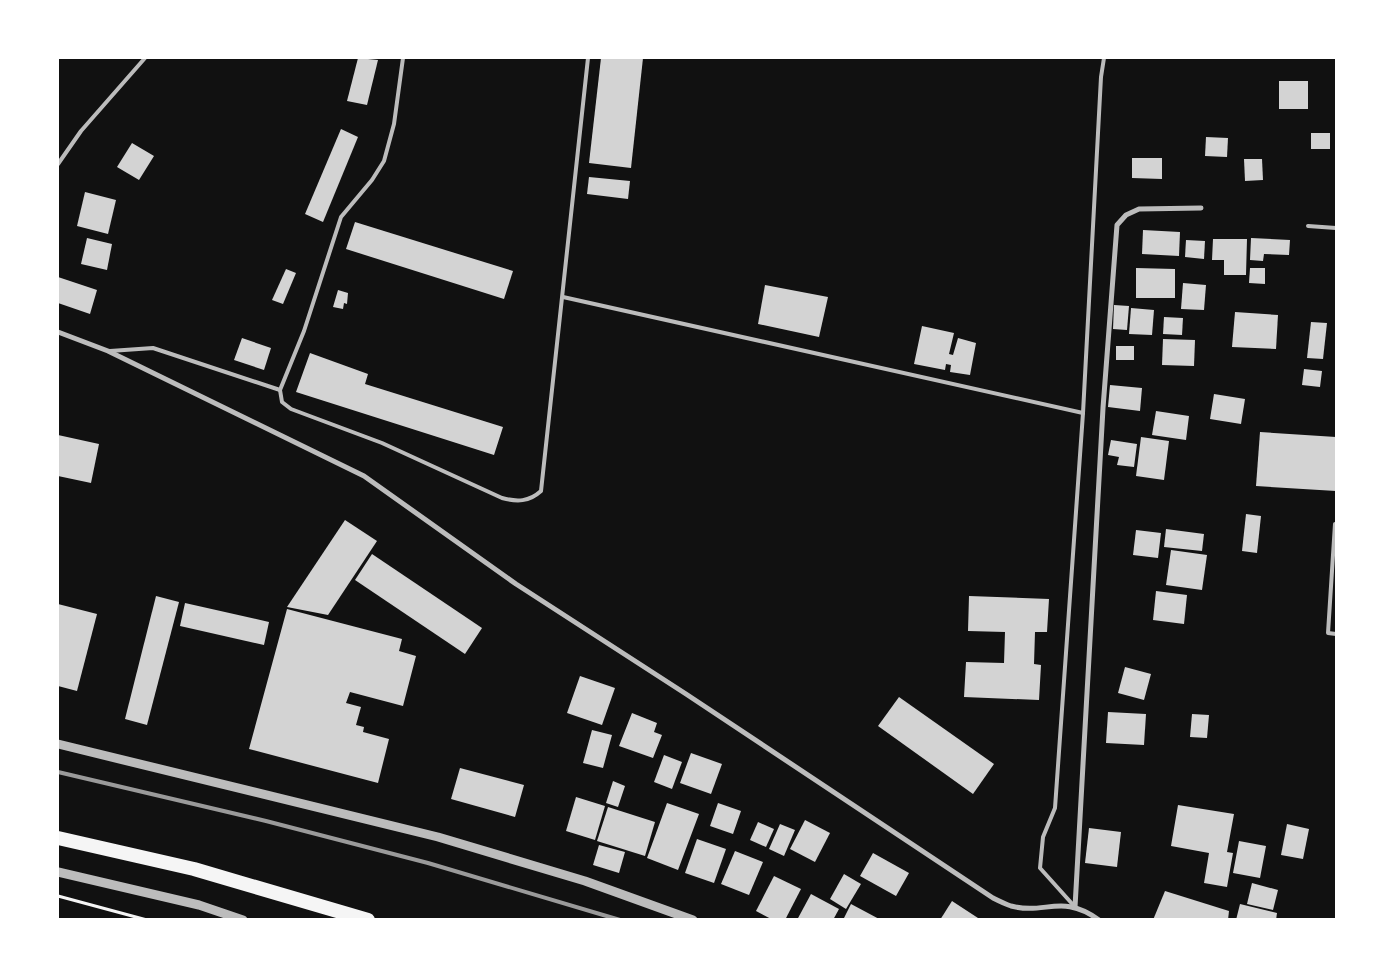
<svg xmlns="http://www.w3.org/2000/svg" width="1394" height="977" viewBox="0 0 1394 977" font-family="Arial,sans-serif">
	<rect width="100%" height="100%" fill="#111"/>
	<!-- building -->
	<g fill="#d3d3d3">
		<polygon points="358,58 378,60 367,105 347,101"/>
		<polygon points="601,58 643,58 631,168 589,163"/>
		<rect x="1279" y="81" width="29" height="28"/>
		<polygon points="341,129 358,137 323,222 305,214"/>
		<rect x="1311" y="133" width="19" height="16"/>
		<polygon points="1206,137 1228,138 1227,157 1205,156"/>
		<polygon points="132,143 154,156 139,180 117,167"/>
		<polygon points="1132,158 1162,158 1162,179 1132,178"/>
		<polygon points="1244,159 1262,159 1263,180 1245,181"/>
		<polygon points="589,177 630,181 628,199 587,194"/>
		<polygon points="85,192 116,200 108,234 77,226"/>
		<polygon points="355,222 513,271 504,299 346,249"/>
		<polygon points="1143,230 1180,232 1179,256 1142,254"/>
		<polygon points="87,238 112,244 107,270 81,264"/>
		<polygon points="1251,238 1290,240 1289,255 1264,254 1263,261 1250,260"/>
		<polygon points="1213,239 1247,239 1246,275 1224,275 1224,260 1212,260"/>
		<polygon points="1186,240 1205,241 1204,259 1185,257"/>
		<polygon points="1136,268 1175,269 1175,298 1136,298"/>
		<polygon points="1250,268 1265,268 1265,284 1249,283"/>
		<polygon points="286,269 296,273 283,304 272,300"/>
		<polygon points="58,277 97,290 90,314 58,303"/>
		<polygon points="1183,283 1206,285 1204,310 1181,309"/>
		<polygon points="765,285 828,297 819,337 758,324"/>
		<polygon points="338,290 348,293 347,304 344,303 343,309 333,307"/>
		<polygon points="1114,305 1129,306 1127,330 1113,329"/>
		<polygon points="1131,308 1154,310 1152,335 1129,334"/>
		<polygon points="1235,312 1278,315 1276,349 1232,347"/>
		<polygon points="1164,317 1183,318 1182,335 1163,334"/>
		<polygon points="1311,322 1327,323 1323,359 1307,358"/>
		<polygon points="922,326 954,333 949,354 953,355 958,338 976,343 970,375 950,372 951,365 946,364 945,370 914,364"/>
		<polygon points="242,338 271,348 264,370 234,360"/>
		<polygon points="1163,339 1195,340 1194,366 1162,365"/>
		<rect x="1116" y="346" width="18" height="14"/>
		<polygon points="310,353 368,374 365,384 503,427 494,455 296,392"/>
		<polygon points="1304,369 1322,371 1320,387 1302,385"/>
		<polygon points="1110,385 1142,388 1140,411 1108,407"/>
		<polygon points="1214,394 1245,399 1241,424 1210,419"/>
		<polygon points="1156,411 1189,416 1186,440 1152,435"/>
		<polygon points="1260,432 1336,437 1336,491 1256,486"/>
		<polygon points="58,435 99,444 91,483 58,476"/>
		<polygon points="1141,437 1169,441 1164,480 1136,476"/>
		<polygon points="1111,440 1137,444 1134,467 1117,465 1119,457 1108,455"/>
		<polygon points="1246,514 1261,516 1257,553 1242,551"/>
		<polygon points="345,520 377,541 328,615 287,607"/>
		<polygon points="1166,529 1204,534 1202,551 1164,547"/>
		<polygon points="1136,530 1161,533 1158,558 1133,555"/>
		<polygon points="1171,550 1207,555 1202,590 1166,585"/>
		<polygon points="372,554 482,628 465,654 355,580"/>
		<polygon points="1156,591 1187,595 1184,624 1153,620"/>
		<polygon points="156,596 179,602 147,725 125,719"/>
		<polygon points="969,596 1049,599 1047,632 1035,632 1034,664 1041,665 1039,700 964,697 966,662 1004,663 1005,632 968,631"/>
		<polygon points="185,603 269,622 264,645 180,626"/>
		<polygon points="58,604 97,614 77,691 58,686"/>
		<polygon points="287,609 402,639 399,651 416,656 403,706 350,692 346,703 361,707 356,725 364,727 363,732 389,739 378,783 249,749"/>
		<polygon points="1125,667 1151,674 1144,700 1118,693"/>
		<polygon points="580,676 615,688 602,725 567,713"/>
		<polygon points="899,697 994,764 973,794 878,726"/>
		<polygon points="1108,712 1146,714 1144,745 1106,743"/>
		<polygon points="632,713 657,723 654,732 662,735 653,758 619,746"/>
		<polygon points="1192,714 1209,715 1207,738 1190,737"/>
		<polygon points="592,730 612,735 603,768 583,763"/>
		<polygon points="691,753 722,764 711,794 680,783"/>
		<polygon points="664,755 682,762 672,789 654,782"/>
		<polygon points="460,768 524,785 515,817 451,799"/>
		<polygon points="613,781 625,786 618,807 606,803"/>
		<polygon points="576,797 605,806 595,840 566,831"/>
		<polygon points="667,803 699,814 678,870 647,858"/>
		<polygon points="718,803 741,811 733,834 710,826"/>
		<polygon points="1178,805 1234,814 1227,852 1233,853 1227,887 1204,883 1209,853 1171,846"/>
		<polygon points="608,807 655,822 645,856 597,841"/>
		<polygon points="805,820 830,833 815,862 790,849"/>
		<polygon points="758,822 774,829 766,847 750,840"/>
		<polygon points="780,824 795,830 784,856 769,849"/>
		<polygon points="1287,824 1309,829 1303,859 1281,855"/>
		<polygon points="1089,828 1121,832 1117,867 1085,863"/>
		<polygon points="697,839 726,849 714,883 685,873"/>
		<polygon points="1239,841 1266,846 1260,878 1233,873"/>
		<polygon points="599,845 625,852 619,873 593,865"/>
		<polygon points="735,851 763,862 749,895 721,884"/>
		<polygon points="873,853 909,873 896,896 860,876"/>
		<polygon points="844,874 861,884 846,909 830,899"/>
		<polygon points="774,876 801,889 785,920 773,920 756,911"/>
		<polygon points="1252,883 1278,890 1273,910 1247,904"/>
		<polygon points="1165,891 1229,911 1228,920 1153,920"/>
		<polygon points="811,894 839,909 833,920 797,920"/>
		<polygon points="952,901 978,918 976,920 940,920"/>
		<polygon points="851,904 881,920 843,920"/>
		<polygon points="1240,904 1277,913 1276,920 1236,920"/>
	</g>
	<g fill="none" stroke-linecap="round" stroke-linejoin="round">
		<!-- path -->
		<polyline stroke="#f5f5f5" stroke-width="3" points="58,896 147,920"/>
		<!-- service -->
		<g stroke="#bcbcbc" stroke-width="4">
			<polyline points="58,164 81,131 145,58"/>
			<polyline points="1308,226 1336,228"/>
			<polyline points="563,297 1083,413"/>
			<polyline points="110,351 153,348 280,390 304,331 341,217 372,180 384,161 394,124 403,58"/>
			<path d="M280 390 282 402 291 409 382 443 502 498C517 502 529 502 541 491L588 58"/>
			<polyline points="1335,524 1328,633 1336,634"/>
			<polyline points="1075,907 1040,868 1043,837 1055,808 1083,413 1101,77 1104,58"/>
		</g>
		<!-- minor -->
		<g stroke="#bcbcbc" stroke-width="5">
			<path d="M58 332 108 351 364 476 516 584 686 694 993 898C999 901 1005 904 1011 906 1046 915 1062 893 1099 920"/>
			<polyline points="1075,907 1103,408 1117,225 1126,215 1139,209 1201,208"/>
		</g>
		<!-- tertiary -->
		<g stroke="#bcbcbc" stroke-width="9">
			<polyline points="58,744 438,837 585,881 693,920"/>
			<polyline points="58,872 199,905 243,920"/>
		</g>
		<!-- trunk -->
		<polyline stroke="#f5f5f5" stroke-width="14" points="58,838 194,869 368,920"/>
		<!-- rail -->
		<polyline stroke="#9a9a9a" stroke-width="4" points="58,772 266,821 428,863 620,920"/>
	</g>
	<!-- border -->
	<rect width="1394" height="977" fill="none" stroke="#ffffff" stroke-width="118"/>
</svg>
